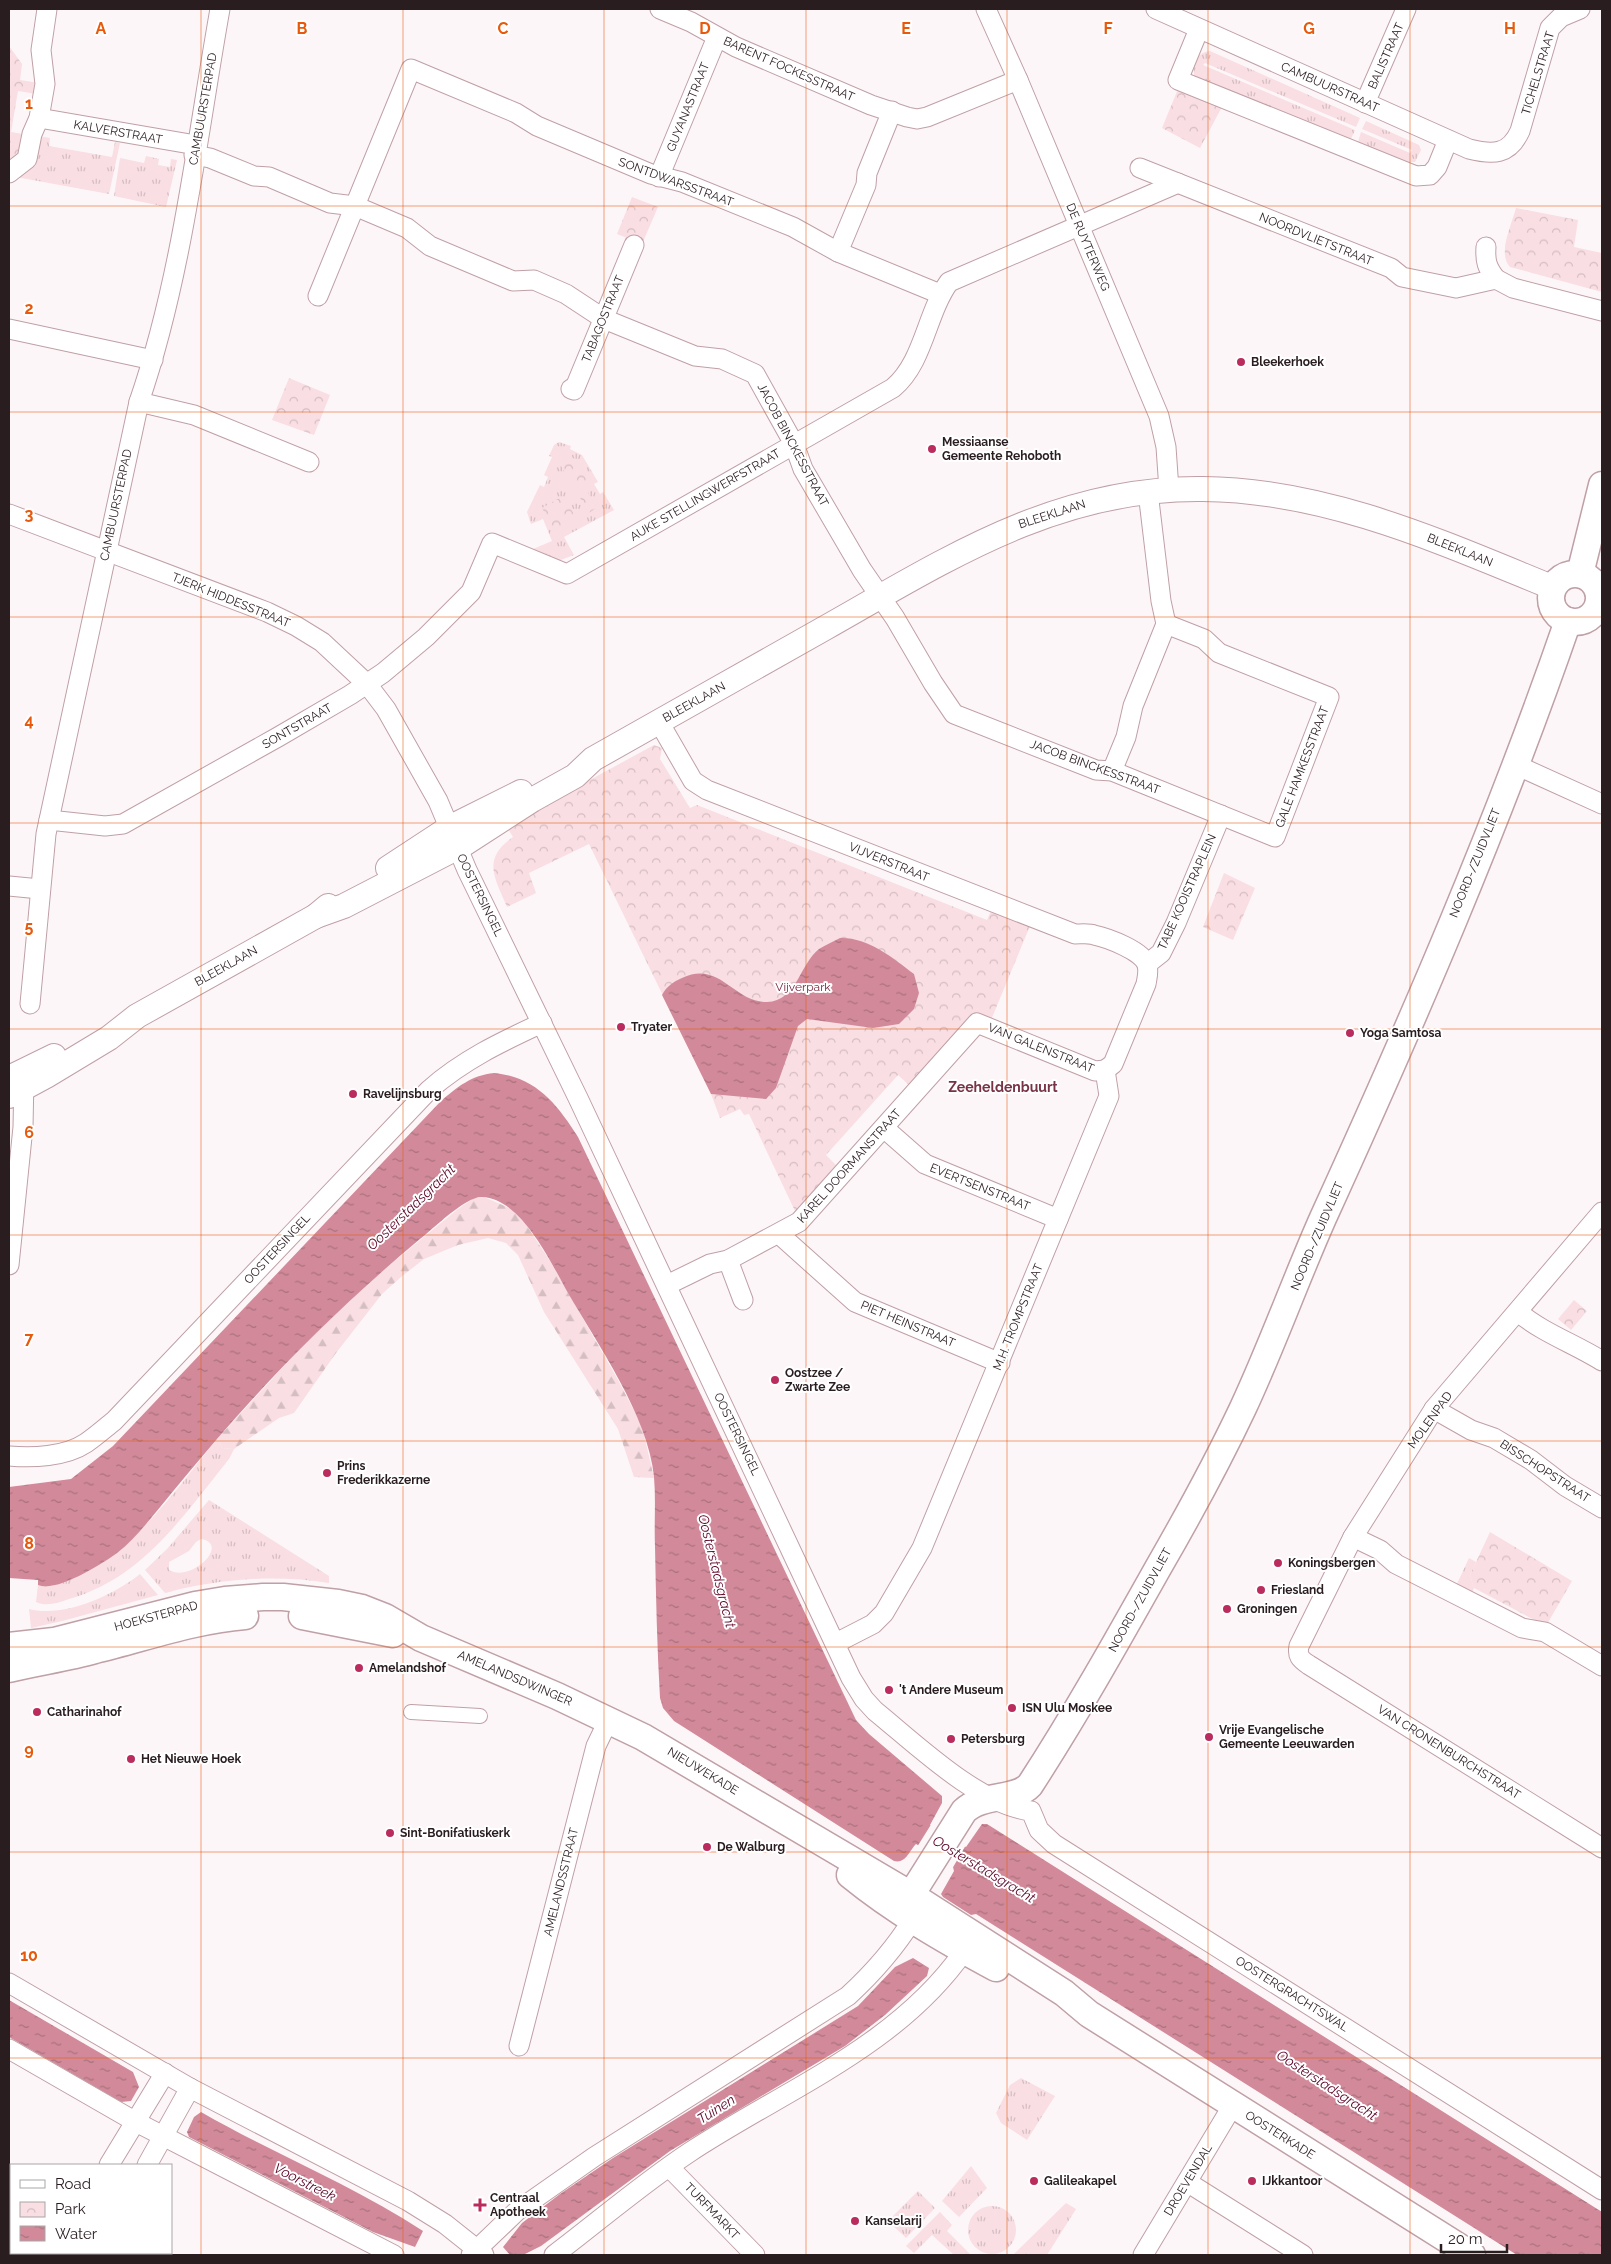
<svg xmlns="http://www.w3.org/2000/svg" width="1611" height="2264" viewBox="0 0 1611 2264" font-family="Raleway,sans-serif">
	<defs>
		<pattern id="grass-tufts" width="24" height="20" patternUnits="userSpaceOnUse" patternTransform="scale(1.25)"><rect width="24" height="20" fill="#f9dee3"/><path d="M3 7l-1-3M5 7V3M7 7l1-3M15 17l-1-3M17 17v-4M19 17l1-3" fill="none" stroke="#d5bec2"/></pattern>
		<pattern id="forest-firs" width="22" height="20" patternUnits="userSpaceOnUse" patternTransform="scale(1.25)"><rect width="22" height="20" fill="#f9dee3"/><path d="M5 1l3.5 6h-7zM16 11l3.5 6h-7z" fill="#d5bec2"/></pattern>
		<pattern id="park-crowns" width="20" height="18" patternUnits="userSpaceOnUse" patternTransform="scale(1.25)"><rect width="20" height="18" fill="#f9dee3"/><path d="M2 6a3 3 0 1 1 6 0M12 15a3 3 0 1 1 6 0" fill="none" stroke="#d5bec2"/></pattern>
		<pattern id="water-ripples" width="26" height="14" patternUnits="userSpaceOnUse" patternTransform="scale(1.25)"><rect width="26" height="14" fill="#d28a9a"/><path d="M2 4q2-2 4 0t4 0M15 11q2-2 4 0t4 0" fill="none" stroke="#aa707d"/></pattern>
	</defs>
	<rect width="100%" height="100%" fill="#fdf6f8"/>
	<!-- grass -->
	<g fill="url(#grass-tufts)" fill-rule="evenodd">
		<path d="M1210 51 1360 118 1356 127 1205 63 1203 65 1355 130 1351 139 1212 83 1210 87 1195 78C1191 66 1196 52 1210 51Z"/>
		<polygon points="1366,121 1419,145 1421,150 1415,162 1409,162 1358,142 1361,132 1410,153 1412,150 1362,129"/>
		<polygon points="38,136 50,138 49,146 112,157 115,142 120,143 109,194 16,177"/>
		<polygon points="146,156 159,159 158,165 170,167 171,159 177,160 166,207 114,196 120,158 144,163"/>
		<polygon points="559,442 571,446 570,449 582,455 598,482 594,484 600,494 603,492 614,510 564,537 574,555 558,561 535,553 533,549 552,541 543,519 531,524 527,512 540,485 544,487 548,477 544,475 552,457 549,456 554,445"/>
		<path d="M218 1438 222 1448 234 1449 229 1459C183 1516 143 1578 69 1599 58 1603 46 1607 36 1602L38 1585C48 1589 58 1584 67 1580 134 1554 174 1491 218 1438Z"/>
		<path d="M209 1500 329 1576V1583C274 1574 218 1579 165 1593L145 1570 167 1549ZM201 1539C231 1544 191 1583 169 1570V1562L189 1551 196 1542Z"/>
		<polygon points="1469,1558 1476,1562 1470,1575 1474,1588 1471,1596 1455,1588"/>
		<path d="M140 1574 158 1595 62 1621 31 1628 29 1609C63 1618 113 1596 140 1574Z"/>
		<polygon points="1021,2078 1055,2096 1027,2140 1001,2123 996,2113 1010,2085"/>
		<polygon points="971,2166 987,2188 959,2217 942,2201"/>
		<polygon points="918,2191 935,2208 906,2238 888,2221"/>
		<polygon points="1066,2203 1076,2209 1047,2255 1013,2255"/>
		<circle cx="992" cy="2230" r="24"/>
		<polygon points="940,2212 952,2225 947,2231 971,2255 954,2255 932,2235 914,2253 906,2246"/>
	</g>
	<!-- forest -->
	<polygon fill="url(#forest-firs)" points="484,1197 512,1209 525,1223 550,1261 617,1378 642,1426 654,1478 634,1477 618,1429 544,1312 518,1255 506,1243 488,1238 458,1245 424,1259 401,1277 382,1294 336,1353 294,1413 279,1418 234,1449 222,1448 218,1438 318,1329 369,1282 458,1209 474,1198"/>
	<!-- park -->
	<g fill="url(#park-crowns)">
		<polygon points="9,46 22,64 20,80 39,83 37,94 18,91 11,132 23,134 19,155 9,163"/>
		<polygon points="1178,89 1223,105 1200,148 1162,128"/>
		<polygon points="632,197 658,207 642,244 617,234"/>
		<path d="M1516 208 1578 220 1574 247 1602 253V292L1510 267C1497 253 1512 224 1516 208Z"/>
		<polygon points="289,378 330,395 314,435 272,420"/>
		<polygon points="574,458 588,482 584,485 596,508 589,513 561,466"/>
		<polygon points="561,497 566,505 568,504 578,521 556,533 542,508"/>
		<path d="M654 745 662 748 660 759 690 808 697 805 987 920 991 911 1030 926 991 1020 975 1014 910 1086 898 1075 826 1155 838 1167 796 1213 749 1114 744 1115 740 1109 720 1118 711 1094 589 844 529 873 536 893 507 907C495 878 481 859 513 837L508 829 566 793Z"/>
		<polygon points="1224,873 1255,888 1233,940 1203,927"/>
		<polygon points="1574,1300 1587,1311 1571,1330 1558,1319"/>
		<polygon points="1490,1532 1572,1581 1546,1626 1474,1588 1470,1575"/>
	</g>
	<!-- water -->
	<g fill="url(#water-ripples)">
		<path d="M840 938C867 937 892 957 914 974L919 993 914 1009 899 1024 873 1028 807 1019 798 1026 776 1088 766 1099 711 1094 662 995C667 986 673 982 682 978 720 960 734 1003 767 1002 797 1001 799 965 819 949 825 945 833 942 840 938Z"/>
		<path d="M494 1073C536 1077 557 1104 578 1137L856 1720 869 1734 942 1796V1803L930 1825 966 1847 982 1824H987L1602 2212V2255H1517L976 1914 971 1915 943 1897 941 1894 954 1871 953 1867 916 1844C909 1851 906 1864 894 1861L674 1721 663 1708 660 1698C657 1648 656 1597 655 1547 654 1523 656 1500 654 1477 648 1416 598 1345 568 1293 551 1263 521 1198 482 1197 466 1196 433 1229 420 1239 347 1300 279 1367 217 1439 198 1461 179 1484 161 1506 147 1523 134 1540 117 1553 102 1564 56 1593 38 1585V1580L9 1578V1487L71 1479 113 1446 440 1102C457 1087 472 1075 494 1073Z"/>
		<polygon points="913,1958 929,1968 927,1976 885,2015 845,2046 670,2151 541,2246 523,2255 510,2255 503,2247 522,2223 560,2194 613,2158 858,2006 895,1967"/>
		<polygon points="9,2000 133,2072 139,2087 131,2101 121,2102 9,2037"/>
		<path d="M201 2112C274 2154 353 2185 423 2231L415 2247 373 2232 189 2137 187 2132 194 2117Z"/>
	</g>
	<!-- pier -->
	<polygon fill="#fdf6f8" points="932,1823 966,1845 952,1869 917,1847"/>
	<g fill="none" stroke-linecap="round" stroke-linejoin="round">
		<defs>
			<polyline id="pedestrian" points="411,1712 480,1716"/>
			<g id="minor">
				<polyline points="660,9 691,22 736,47 871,105 907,117 917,119 927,117 1018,80"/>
				<polyline points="986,9 1018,80 1159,416 1166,447 1169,490"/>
				<path d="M1156 9 1469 149C1493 155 1509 155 1520 131L1550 28 1561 17 1580 9"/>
				<polyline points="1199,29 1178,80 1416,176 1430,175 1437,167 1448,140"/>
				<polyline points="1365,103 1406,9"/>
				<polyline points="39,118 196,145"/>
				<polyline points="194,155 210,158 254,176 269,177 330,203 355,206 407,228 430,246 513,281 534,280 566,294 604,319 695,356 722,359 755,374 794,444 803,469 862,570 895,618 933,683 954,714 1096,770 1112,771 1275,837 1329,697 1219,653 1204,639 1166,624"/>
				<polyline points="1140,168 1391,268 1402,277 1456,288 1496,279 1513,288 1602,311"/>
				<polyline points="9,173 27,159 32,134 39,118 45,84 41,50 47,9"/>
				<polyline points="659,177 717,37"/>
				<path d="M1486 247C1485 261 1487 268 1496 279"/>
				<polyline points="838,252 866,185 867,173 892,111"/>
				<polyline points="318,296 411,69 516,113 537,126 651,174 682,182 793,227 838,252 940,294"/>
				<polyline points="9,329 153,360"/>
				<polyline points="571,389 574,390 634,245"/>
				<polyline points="139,402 194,415 309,462"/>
				<path d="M9 514 267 612 296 626 322 642 367 684 386 709 438 801 467 870 578 1098 851 1678 864 1699 875 1711C917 1745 977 1804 1031 1811L1039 1830 1054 1844 1602 2190"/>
				<path d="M659 722 693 781 707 790 1075 934C1081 934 1089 933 1094 935 1108 938 1143 951 1147 965 1149 972 1147 978 1146 984L1113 1064 1105 1070"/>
				<polyline points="1516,765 1602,804"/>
				<polyline points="1112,771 1126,737 1133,706 1166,624 1161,601 1148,492"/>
				<path d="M49 820 105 826 123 824 278 737 350 695 383 673 426 637 471 592 492 543 567 574 893 388C924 362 926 314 949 282L1178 183"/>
				<polyline points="9,886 40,889"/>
				<polyline points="1147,964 1161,953 1176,923 1221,815"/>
				<path d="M30 1004 46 834 139 402C182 277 197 138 220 9"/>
				<polyline points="884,1128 925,1164 1058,1219"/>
				<path d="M1602 1212 1434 1409 1353 1537 1299 1646C1297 1656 1300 1659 1309 1665L1602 1848"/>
				<polyline points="779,1234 855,1302 1000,1363"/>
				<polyline points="728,1260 743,1300"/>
				<polyline points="9,1265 23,1127 24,1077"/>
				<polyline points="667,1285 710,1264 728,1260 799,1222 977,1023 1095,1071 1105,1070"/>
				<path d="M1518 1312C1543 1333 1575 1344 1602 1361"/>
				<polyline points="1434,1409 1471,1430 1494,1438 1531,1460 1565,1486 1602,1508"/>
				<path d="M9 1456C32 1458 65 1457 86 1443 95 1437 104 1429 114 1421L429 1090C463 1060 501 1042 542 1023"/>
				<polyline points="1353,1537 1380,1550 1396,1564 1522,1628 1545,1632 1602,1666"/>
				<polyline points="836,1643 873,1624 884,1613 922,1548 1109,1096 1105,1070"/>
				<polyline points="9,1983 190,2088 408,2201 445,2224 484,2255"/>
				<polyline points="519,2046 596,1746 609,1719"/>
				<polyline points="9,2049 136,2122 394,2255"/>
				<polyline points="109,2165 165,2073"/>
				<polyline points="147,2165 190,2088"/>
				<polyline points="669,2167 755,2255"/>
				<polyline points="1187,2182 1303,2255"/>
				<polyline points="49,2255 51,2253"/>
				<polyline points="97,2255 98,2253"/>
				<path d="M471 2255 517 2211 594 2157 848 1996C873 1973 895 1948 913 1919"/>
				<path d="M554 2255C599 2221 643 2183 690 2152 784 2090 897 2047 964 1951"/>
				<polyline points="1143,2255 1233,2105"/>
			</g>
			<g id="tertiary">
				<polyline points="1598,606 1602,607"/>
				<polyline points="388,868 449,828 521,792"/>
				<path d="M316 916 344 906 464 844 532 800 575 776 593 759C670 715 748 672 825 628 947 559 1057 487 1203 489 1327 490 1441 542 1554 588"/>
				<polyline points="9,1078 54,1056"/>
				<polyline points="9,1096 46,1076 109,1038 137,1016 316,916 328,906"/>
			</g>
			<g id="secondary">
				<circle cx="1575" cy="598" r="24"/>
				<polyline points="1580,574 1602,485"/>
				<polyline points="302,1616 393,1634"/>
				<polyline points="9,1646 54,1641 195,1605 225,1600 263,1597 283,1597 338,1603 362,1608 385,1617 421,1638 557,1696 643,1737 911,1895 1064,1993 1089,2014 1472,2255"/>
				<path d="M9 1669C37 1662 67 1658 95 1650 145 1638 194 1620 245 1616"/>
				<path d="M850 1875C894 1911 946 1941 996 1968"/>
				<path d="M911 1895 964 1811C983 1793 1015 1801 1030 1785 1076 1714 1117 1641 1158 1568 1188 1516 1217 1463 1243 1408 1272 1346 1295 1281 1323 1218 1412 1023 1498 824 1568 621"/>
			</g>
		</defs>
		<!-- pedestrian casing -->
		<use href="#pedestrian" stroke="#bfa0a6" stroke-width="16"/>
		<!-- minor casing -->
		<use href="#minor" stroke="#bfa0a6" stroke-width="21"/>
		<!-- tertiary casing -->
		<use href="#tertiary" stroke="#bfa0a6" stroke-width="26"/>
		<!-- secondary casing -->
		<use href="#secondary" stroke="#bfa0a6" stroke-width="29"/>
		<!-- pedestrian -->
		<use href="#pedestrian" stroke="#fff" stroke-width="14"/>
		<!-- minor -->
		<use href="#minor" stroke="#fff" stroke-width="19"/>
		<!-- tertiary -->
		<use href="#tertiary" stroke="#fff" stroke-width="24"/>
		<!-- secondary -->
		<use href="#secondary" stroke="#fff" stroke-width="26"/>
	</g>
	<!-- grid -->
	<path fill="none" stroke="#e8590c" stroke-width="1" stroke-opacity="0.55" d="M201 9V2255M403 9V2255M604 9V2255M806 9V2255M1007 9V2255M1208 9V2255M1410 9V2255M9 206H1602M9 412H1602M9 617H1602M9 823H1602M9 1029H1602M9 1235H1602M9 1441H1602M9 1647H1602M9 1852H1602M9 2058H1602"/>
	<!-- markers -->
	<g fill="#ba2c5d" stroke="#fff" stroke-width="2">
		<circle cx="1241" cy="362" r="5"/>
		<circle cx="932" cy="449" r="5"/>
		<circle cx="621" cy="1027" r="5"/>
		<circle cx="1350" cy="1033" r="5"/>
		<circle cx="353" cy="1094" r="5"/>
		<circle cx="775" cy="1380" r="5"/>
		<circle cx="327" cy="1473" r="5"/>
		<circle cx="1278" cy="1563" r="5"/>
		<circle cx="1261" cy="1590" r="5"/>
		<circle cx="1227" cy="1609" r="5"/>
		<circle cx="359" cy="1668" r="5"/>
		<circle cx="889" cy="1690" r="5"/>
		<circle cx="1012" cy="1708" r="5"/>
		<circle cx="37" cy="1712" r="5"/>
		<circle cx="1209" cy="1737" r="5"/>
		<circle cx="951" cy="1739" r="5"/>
		<circle cx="131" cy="1759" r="5"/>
		<circle cx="390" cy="1833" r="5"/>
		<circle cx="707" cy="1847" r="5"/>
		<circle cx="1034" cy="2181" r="5"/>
		<circle cx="1252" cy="2181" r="5"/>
		<path d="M477.5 2197.5h5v5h5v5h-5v5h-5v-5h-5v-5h5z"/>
		<circle cx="855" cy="2221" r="5"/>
	</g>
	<g text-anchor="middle" stroke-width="4" stroke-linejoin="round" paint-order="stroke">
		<!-- street labels -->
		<g font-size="12" fill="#291d20" stroke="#fff">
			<text transform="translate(1386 56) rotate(-66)" y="4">BALISTRAAT</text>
			<text transform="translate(789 69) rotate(24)" y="4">BARENT FOCKESSTRAAT</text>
			<text transform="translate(1538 73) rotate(-73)" y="4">TICHELSTRAAT</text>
			<text transform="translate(1330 87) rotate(24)" y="4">CAMBUURSTRAAT</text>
			<text transform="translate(688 107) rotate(-68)" y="4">GUYANASTRAAT</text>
			<text transform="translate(203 109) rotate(-80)" y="4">CAMBUURSTERPAD</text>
			<text transform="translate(118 132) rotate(10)" y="4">KALVERSTRAAT</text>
			<text transform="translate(676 182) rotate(20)" y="4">SONTDWARSSTRAAT</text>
			<text transform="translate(1316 239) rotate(22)" y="4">NOORDVLIETSTRAAT</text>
			<text transform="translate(1088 247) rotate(67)" y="4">DE RUYTERWEG</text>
			<text transform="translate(603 319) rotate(-68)" y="4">TABAGOSTRAAT</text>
			<text transform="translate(793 445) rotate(62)" y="4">JACOB BINCKESSTRAAT</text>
			<text transform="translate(705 495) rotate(-30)" y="4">AUKE STELLINGWERFSTRAAT</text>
			<text transform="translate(116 505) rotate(-78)" y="4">CAMBUURSTERPAD</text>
			<text transform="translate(1052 514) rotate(-18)" y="4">BLEEKLAAN</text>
			<text transform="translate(1460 550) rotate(22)" y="4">BLEEKLAAN</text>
			<text transform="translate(231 600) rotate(22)" y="4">TJERK HIDDESSTRAAT</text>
			<text transform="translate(694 702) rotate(-29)" y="4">BLEEKLAAN</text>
			<text transform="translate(297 726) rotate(-30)" y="4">SONTSTRAAT</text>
			<text transform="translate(1095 767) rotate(20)" y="4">JACOB BINCKESSTRAAT</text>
			<text transform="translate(1302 767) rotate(-69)" y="4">GALE HAMKESSTRAAT</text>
			<text transform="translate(889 862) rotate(22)" y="4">VIJVERSTRAAT</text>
			<text transform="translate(1475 863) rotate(-68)" y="4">NOORD-/ZUIDVLIET</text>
			<text transform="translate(1187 892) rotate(-66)" y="4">TABE KOOISTRAPLEIN</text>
			<text transform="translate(480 895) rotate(64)" y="4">OOSTERSINGEL</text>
			<text transform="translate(226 966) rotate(-29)" y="4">BLEEKLAAN</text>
			<text transform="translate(1041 1048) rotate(22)" y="4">VAN GALENSTRAAT</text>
			<text transform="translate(849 1166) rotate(-48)" y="4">KAREL DOORMANSTRAAT</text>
			<text transform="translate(980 1187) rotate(22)" y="4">EVERTSENSTRAAT</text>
			<text transform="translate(1317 1236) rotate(-67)" y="4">NOORD-/ZUIDVLIET</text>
			<text transform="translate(277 1249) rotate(-47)" y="4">OOSTERSINGEL</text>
			<text transform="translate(1018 1317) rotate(-68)" y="4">M.H. TROMPSTRAAT</text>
			<text transform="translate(908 1324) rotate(23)" y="4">PIET HEINSTRAAT</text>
			<text transform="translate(1430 1420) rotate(-54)" y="4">MOLENPAD</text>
			<text transform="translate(737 1434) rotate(64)" y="4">OOSTERSINGEL</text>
			<text transform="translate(1545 1471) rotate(33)" y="4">BISSCHOPSTRAAT</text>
			<text transform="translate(1140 1600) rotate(-61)" y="4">NOORD-/ZUIDVLIET</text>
			<text transform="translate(156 1616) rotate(-15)" y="4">HOEKSTERPAD</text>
			<text transform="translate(515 1678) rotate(23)" y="4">AMELANDSDWINGER</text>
			<text transform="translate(1449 1752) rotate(32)" y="4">VAN CRONENBURCHSTRAAT</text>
			<text transform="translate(703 1771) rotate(31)" y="4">NIEUWEKADE</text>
			<text transform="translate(561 1882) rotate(-76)" y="4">AMELANDSSTRAAT</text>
			<text transform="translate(1292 1994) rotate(32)" y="4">OOSTERGRACHTSWAL</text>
			<text transform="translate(1280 2135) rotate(32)" y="4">OOSTERKADE</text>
			<text transform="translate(1188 2180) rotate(-59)" y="4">DROEVENDAL</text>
			<text transform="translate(712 2211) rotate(46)" y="4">TURFMARKT</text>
		</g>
		<!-- poi labels -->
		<g font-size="12" font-weight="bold" fill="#291d20" stroke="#fff" text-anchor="start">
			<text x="1251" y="366">Bleekerhoek</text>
			<text x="942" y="446">Messiaanse<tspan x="942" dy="14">Gemeente Rehoboth</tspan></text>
			<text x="631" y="1031">Tryater</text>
			<text x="1360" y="1037">Yoga Samtosa</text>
			<text x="363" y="1098">Ravelijnsburg</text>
			<text x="785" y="1377">Oostzee /<tspan x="785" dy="14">Zwarte Zee</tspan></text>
			<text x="337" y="1470">Prins<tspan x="337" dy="14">Frederikkazerne</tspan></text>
			<text x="1288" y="1567">Koningsbergen</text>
			<text x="1271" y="1594">Friesland</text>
			<text x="1237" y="1613">Groningen</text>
			<text x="369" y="1672">Amelandshof</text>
			<text x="899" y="1694">'t Andere Museum</text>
			<text x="1022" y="1712">ISN Ulu Moskee</text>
			<text x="47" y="1716">Catharinahof</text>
			<text x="1219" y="1734">Vrije Evangelische<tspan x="1219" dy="14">Gemeente Leeuwarden</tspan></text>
			<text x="961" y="1743">Petersburg</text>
			<text x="141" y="1763">Het Nieuwe Hoek</text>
			<text x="400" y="1837">Sint-Bonifatiuskerk</text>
			<text x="717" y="1851">De Walburg</text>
			<text x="1044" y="2185">Galileakapel</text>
			<text x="1262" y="2185">IJkkantoor</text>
			<text x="490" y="2202">Centraal<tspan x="490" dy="14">Apotheek</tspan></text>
			<text x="865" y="2225">Kanselarij</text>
		</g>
		<!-- park labels -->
		<g font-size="12" fill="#78233e" stroke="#fff">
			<text x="803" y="991">Vijverpark</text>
		</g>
		<!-- neighbourhood labels -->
		<g font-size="14" font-weight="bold" fill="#793346" stroke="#fff">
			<text x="1003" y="1092">Zeeheldenbuurt</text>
		</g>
		<!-- water labels -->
		<g font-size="14" font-style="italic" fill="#5c0427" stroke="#fff">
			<text transform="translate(411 1207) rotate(-44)" y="5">Oosterstadsgracht</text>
			<text transform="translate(717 1571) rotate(76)" y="5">Oosterstadsgracht</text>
			<text transform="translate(984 1869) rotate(31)" y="5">Oosterstadsgracht</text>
			<text transform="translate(1327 2085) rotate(33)" y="5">Oosterstadsgracht</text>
			<text transform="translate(716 2109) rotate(-32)" y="5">Tuinen</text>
			<text transform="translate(305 2182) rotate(27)" y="5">Voorstreek</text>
		</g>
	</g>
	<g font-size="16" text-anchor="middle" font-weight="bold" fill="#e8590c" stroke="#fff" stroke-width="4" stroke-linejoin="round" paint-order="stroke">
		<text x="101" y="34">A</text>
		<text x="302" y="34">B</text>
		<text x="503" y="34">C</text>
		<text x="705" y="34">D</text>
		<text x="906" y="34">E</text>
		<text x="1108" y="34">F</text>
		<text x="1309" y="34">G</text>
		<text x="1510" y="34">H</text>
		<text x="29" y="109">1</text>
		<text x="29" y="314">2</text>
		<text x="29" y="520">3</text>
		<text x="29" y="726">4</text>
		<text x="29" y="932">5</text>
		<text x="29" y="1138">6</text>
		<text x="29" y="1344">7</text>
		<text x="29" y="1549">8</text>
		<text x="29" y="1755">9</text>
		<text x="29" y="1961">10</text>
	</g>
	<!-- border -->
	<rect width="1611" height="2264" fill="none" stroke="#291d20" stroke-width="20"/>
	<!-- legend -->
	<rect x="10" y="2164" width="162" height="90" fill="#ffffff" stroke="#a9a5a6"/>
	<rect x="20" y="2180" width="25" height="8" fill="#ffffff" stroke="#a9a5a6"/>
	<text x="55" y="2189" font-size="15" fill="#291d20">Road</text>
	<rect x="20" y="2202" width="25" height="15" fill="url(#park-crowns)" stroke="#a9a5a6"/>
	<text x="55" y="2214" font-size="15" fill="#291d20">Park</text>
	<rect x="20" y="2226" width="25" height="15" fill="url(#water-ripples)" stroke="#a9a5a6"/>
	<text x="55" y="2239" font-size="15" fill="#291d20">Water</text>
	<!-- scale -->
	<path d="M1441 2244v8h66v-8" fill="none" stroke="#291d20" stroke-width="2.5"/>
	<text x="1448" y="2244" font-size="15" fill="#291d20" stroke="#ffffff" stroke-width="4" paint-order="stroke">20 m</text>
</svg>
